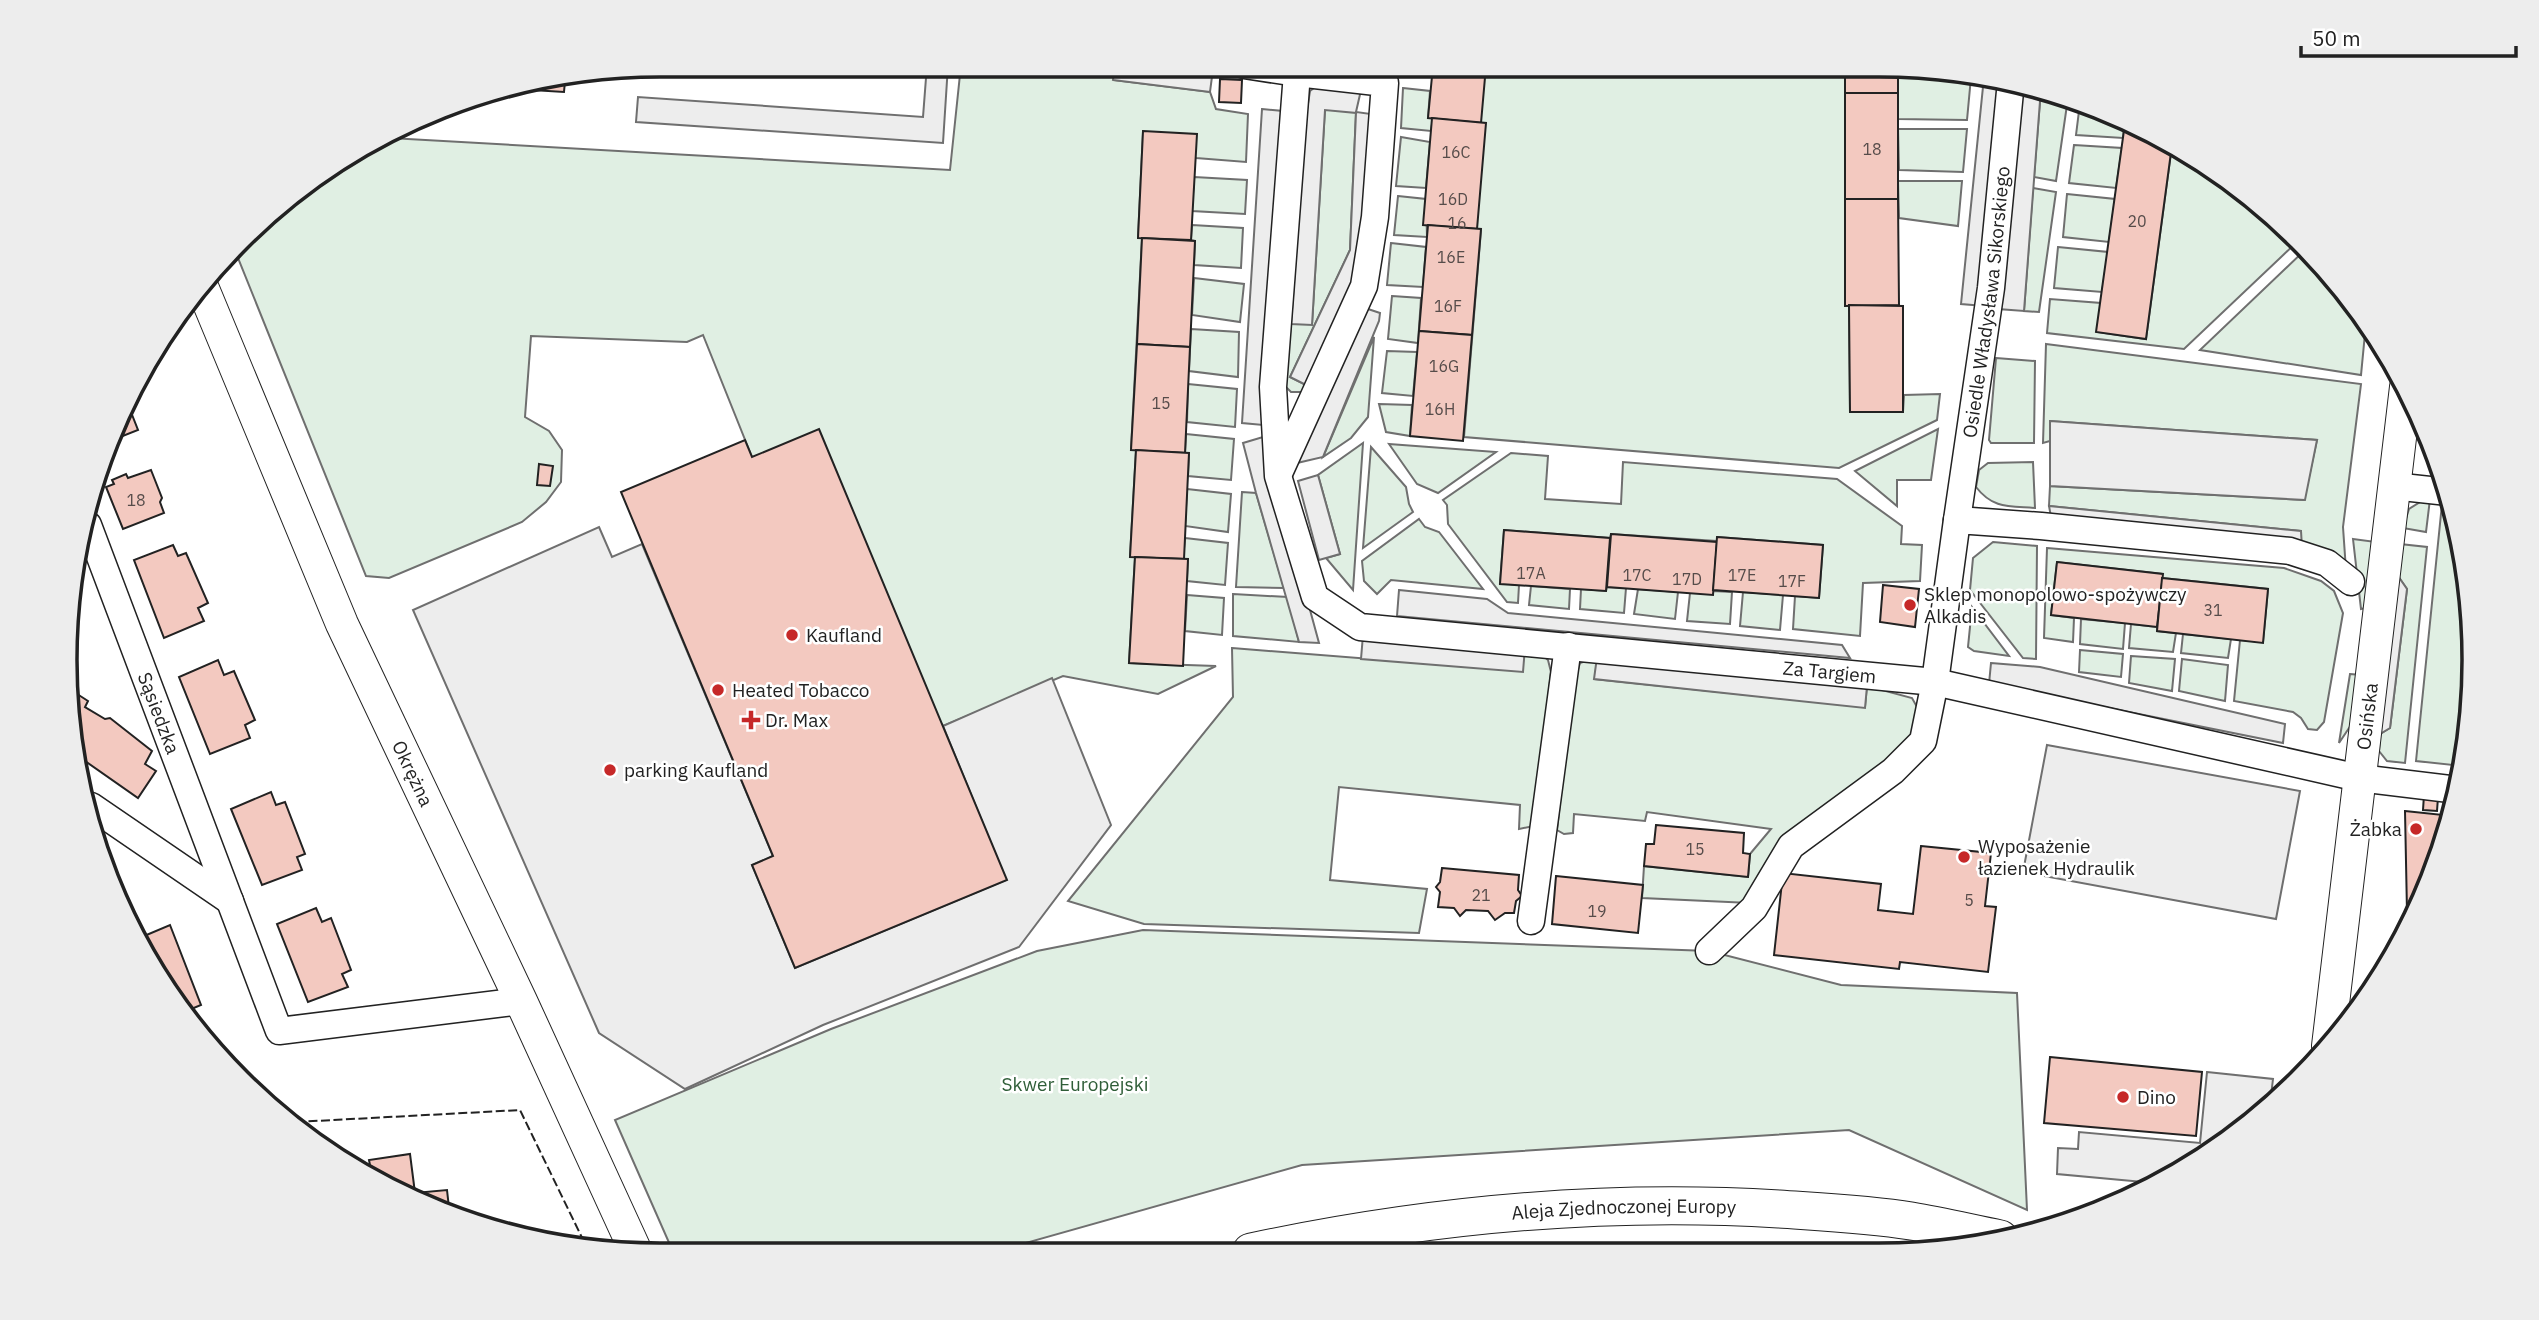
<svg xmlns="http://www.w3.org/2000/svg" width="2539" height="1320" viewBox="0 0 2539 1320" font-family="'IBM Plex Sans',sans-serif">
	<rect width="100%" height="100%" fill="#fff"/>
	<!-- green -->
	<g fill="#e0efe3" stroke="#6f6f6f" stroke-width="2">
		<polygon points="961,65 1115,65 1114,80 1210,92 1216,109 1248,114 1246,162 1196,158 1143,132 1138,237 1142,238 1131,450 1136,450 1130,556 1135,557 1129,663 1216,666 1158,694 1063,676 943,726 752,457 703,335 687,342 531,336 525,417 549,431 562,450 561,482 546,502 522,522 389,578 366,576 236,253 297,188 390,138 950,170"/>
		<polygon points="1485,66 1845,66 1845,305 1849,305 1850,412 1903,412 1904,395 1940,394 1937,420 1839,468 1464,437 1481,230 1477,229 1478,122"/>
		<polygon points="1898,73 1971,77 1967,120 1898,119"/>
		<polygon points="1403,88 1430,91 1428,118 1433,118 1431,131 1401,128"/>
		<polygon points="2041,88 2068,98 2056,181 2034,177"/>
		<polygon points="2080,103 2117,117 2117,121 2125,123 2123,138 2076,135"/>
		<polygon points="1325,109 1356,112 1350,250 1290,377 1308,386 1305,392 1291,392 1285,386 1291,324 1312,324"/>
		<polygon points="1898,129 1967,129 1963,172 1899,170"/>
		<polygon points="1401,137 1430,142 1426,188 1396,186"/>
		<polygon points="2074,145 2122,148 2116,188 2069,183"/>
		<polygon points="2172,145 2241,188 2298,241 2184,349 2047,333 2050,299 2101,303 2097,332 2146,339"/>
		<polygon points="1194,177 1247,180 1245,214 1192,211"/>
		<polygon points="1898,181 1962,181 1958,226 1899,218"/>
		<polygon points="2033,188 2056,192 2039,312 2024,311"/>
		<polygon points="2067,194 2115,199 2109,242 2063,237"/>
		<polygon points="1398,196 1426,199 1427,237 1394,235"/>
		<polygon points="1192,225 1243,228 1241,268 1194,265 1195,241 1191,240"/>
		<polygon points="1391,243 1426,247 1423,287 1387,285"/>
		<polygon points="2058,247 2108,252 2102,292 2054,288"/>
		<polygon points="2306,249 2326,267 2366,323 2361,375 2200,350"/>
		<polygon points="1194,278 1244,284 1240,322 1192,315"/>
		<polygon points="1392,296 1421,298 1418,343 1388,339"/>
		<polygon points="1191,329 1239,332 1238,377 1189,371"/>
		<polygon points="1374,337 1368,417 1351,438 1323,457"/>
		<polygon points="2046,344 2361,384 2343,527 2346,570 2302,548 2300,531 2049,506 2050,486 2304,500 2317,440 2050,421 2050,441 2043,443"/>
		<polygon points="1387,351 1417,352 1413,396 1382,393"/>
		<polygon points="1996,358 2035,361 2034,443 1991,443 1989,440"/>
		<polygon points="1188,384 1237,389 1235,427 1187,422"/>
		<polygon points="1379,404 1412,405 1410,436 1386,432"/>
		<polygon points="1938,429 1931,480 1897,480 1897,506 1855,471"/>
		<polygon points="1186,434 1234,439 1231,480 1188,476 1189,454 1185,453"/>
		<polygon points="1363,443 1353,590 1326,558 1340,554 1318,475"/>
		<polygon points="1389,444 1496,452 1438,493 1417,484"/>
		<polygon points="1371,447 1406,487 1409,504 1413,512 1363,548"/>
		<polygon points="1511,453 1548,456 1545,499 1621,504 1623,462 1837,479 1902,526 1901,544 1922,545 1920,581 1863,583 1860,636 1793,629 1795,596 1819,598 1823,545 1718,537 1717,541 1611,534 1610,538 1504,530 1500,583 1519,585 1518,603 1507,602 1448,524 1447,505 1443,500"/>
		<path d="M2033 462 2035 508C2009 506 1993 509 1976 487L1979 470 1988 463Z"/>
		<polygon points="1187,489 1231,494 1228,532 1185,526"/>
		<polygon points="1242,492 1256,493 1284,588 1236,587"/>
		<polygon points="2425,499 2430,499 2426,532 2403,528 2409,509"/>
		<polygon points="2442,504 2451,505 2469,582 2473,692 2462,766 2416,761"/>
		<polygon points="1419,519 1425,527 1439,532 1483,589 1391,580 1377,594 1364,581 1362,561"/>
		<polygon points="1185,538 1228,543 1225,585 1187,581 1188,560 1183,559"/>
		<polygon points="2353,539 2376,542 2366,608 2361,609"/>
		<polygon points="1993,542 2037,546 2036,659 2023,658 1970,590 1973,558"/>
		<polygon points="2400,544 2427,547 2405,763 2387,761 2379,751 2380,734 2390,728 2407,589 2398,576"/>
		<polygon points="2047,548 2284,568 2321,581 2334,591 2343,613 2324,722 2317,730 2308,729 2301,718 2293,712 2234,701 2240,640 2263,642 2268,589 2162,578 2162,574 2057,562 2051,615 2074,618 2073,642 2044,638"/>
		<polygon points="1531,586 1570,589 1569,609 1529,605"/>
		<polygon points="1607,587 1626,588 1624,613 1580,609 1581,589 1606,591"/>
		<polygon points="1638,589 1678,592 1675,619 1634,614"/>
		<polygon points="1713,591 1732,592 1730,624 1687,621 1690,593"/>
		<polygon points="1743,592 1783,595 1780,630 1740,626"/>
		<polygon points="1233,594 1288,597 1299,642 1233,636"/>
		<polygon points="1187,595 1224,598 1222,635 1185,631"/>
		<polygon points="1972,607 2009,656 1974,651 1968,647"/>
		<polygon points="2081,619 2125,623 2123,649 2080,644"/>
		<polygon points="2131,624 2157,627 2157,631 2176,633 2173,652 2129,648"/>
		<polygon points="2183,634 2231,639 2228,658 2181,653"/>
		<polygon points="1232,648 1522,671 1524,654 1541,654 1548,660 1551,672 1534,826 1519,829 1520,805 1339,787 1330,880 1427,889 1419,933 1144,924 1068,901 1233,697"/>
		<polygon points="2080,650 2123,654 2121,677 2079,672"/>
		<polygon points="2131,656 2175,659 2172,691 2129,683"/>
		<polygon points="1597,657 1595,679 1865,707 1867,686 1912,698 1921,714 1920,731 1750,903 1642,898 1644,866 1748,877 1750,854 1771,829 1647,812 1645,821 1574,814 1573,833 1564,834 1557,830 1573,686 1580,663"/>
		<polygon points="2182,659 2228,665 2225,701 2179,691"/>
		<polygon points="2350,674 2361,675 2353,722 2339,743"/>
		<polygon points="1143,930 1709,951 1841,985 2017,993 2027,1210 1849,1130 1302,1165 990,1253 674,1254 615,1120 831,1029 1037,951"/>
	</g>
	<!-- parking -->
	<g fill="#ededed" stroke="#6f6f6f" stroke-width="2">
		<polygon points="927,65 948,65 943,143 636,122 638,97 923,117"/>
		<polygon points="1115,65 1186,65 1213,69 1210,92 1113,80"/>
		<polygon points="1984,77 2003,80 1984,306 1961,304"/>
		<polygon points="2019,83 2041,88 2024,311 1998,309"/>
		<polygon points="1318,85 1361,90 1356,112 1378,115 1365,252 1308,386 1290,377 1350,250 1356,113 1325,110 1312,325 1291,324 1306,116 1310,91"/>
		<polygon points="1262,109 1283,111 1263,425 1242,423"/>
		<polygon points="1365,308 1380,313 1379,321 1323,457 1297,463"/>
		<polygon points="2050,421 2317,440 2305,500 2050,486"/>
		<polygon points="1263,437 1319,643 1299,642 1256,493 1243,443"/>
		<polygon points="1318,475 1340,554 1319,560 1298,481"/>
		<polygon points="2049,506 2301,531 2302,548 2052,522"/>
		<polygon points="599,527 612,557 642,544 773,856 752,865 795,968 1006,880 943,726 1052,678 1111,825 1019,947 823,1025 685,1089 599,1033 413,610"/>
		<polygon points="2398,576 2407,589 2390,728 2380,734"/>
		<polygon points="1399,590 1487,599 1508,613 1842,645 1850,658 1397,616"/>
		<polygon points="1363,635 1525,647 1523,672 1361,659"/>
		<polygon points="1597,657 1867,686 1865,708 1594,679"/>
		<polygon points="1991,663 2040,667 2285,724 2283,743 1989,684"/>
		<polygon points="2047,745 2300,791 2276,919 2023,872"/>
		<polygon points="2207,1072 2273,1079 2270,1104 2241,1132 2154,1183 2057,1174 2058,1148 2078,1149 2079,1132 2200,1143"/>
	</g>
	<!-- building -->
	<g fill="#f3c9c0" stroke="#222" stroke-width="2">
		<polygon points="1433,66 1486,66 1481,123 1428,118"/>
		<rect x="1845" y="66" width="53" height="27"/>
		<polygon points="1220,79 1242,80 1241,103 1219,102"/>
		<polygon points="565,81 564,92 515,89"/>
		<rect x="1845" y="93" width="53" height="106"/>
		<polygon points="2117,117 2142,126 2172,145 2146,339 2096,332 2125,123 2117,121"/>
		<polygon points="1432,118 1486,123 1477,229 1423,225"/>
		<polygon points="1143,131 1197,134 1191,240 1138,238"/>
		<polygon points="1845,199 1898,199 1899,305 1845,306"/>
		<polygon points="1428,225 1481,229 1472,335 1419,331"/>
		<polygon points="1142,238 1195,241 1190,347 1137,344"/>
		<polygon points="1849,305 1903,306 1903,412 1850,412"/>
		<polygon points="1419,331 1472,335 1463,441 1410,436"/>
		<polygon points="1137,344 1190,347 1185,453 1131,450"/>
		<polygon points="127,402 138,430 115,439 118,444 105,449 110,433"/>
		<polygon points="819,429 1007,880 795,968 752,865 773,856 621,492 745,440 752,457"/>
		<polygon points="1136,450 1189,453 1184,559 1130,557"/>
		<polygon points="539,464 553,466 550,486 537,485"/>
		<polygon points="151,470 162,498 160,502 164,513 123,529 106,487 114,484 112,480 126,474 128,478"/>
		<polygon points="1504,530 1610,538 1606,591 1500,584"/>
		<polygon points="1611,534 1717,542 1713,595 1607,587"/>
		<polygon points="1717,537 1823,545 1819,598 1713,590"/>
		<polygon points="173,545 178,556 186,553 208,603 198,608 204,621 164,638 134,560"/>
		<polygon points="1135,557 1188,559 1183,666 1129,663"/>
		<polygon points="2057,562 2163,574 2157,627 2051,615"/>
		<polygon points="2162,578 2268,589 2263,643 2157,631"/>
		<polygon points="1883,585 1919,589 1915,627 1880,622"/>
		<polygon points="218,660 224,675 234,671 255,720 245,725 250,738 210,754 179,677"/>
		<polygon points="71,690 88,701 85,707 105,719 110,718 152,751 145,764 156,771 138,798 75,754 70,737"/>
		<polygon points="271,792 276,805 285,802 305,854 297,857 302,870 262,885 231,809"/>
		<polygon points="2424,795 2438,797 2437,811 2423,810"/>
		<polygon points="2405,811 2453,816 2416,914 2407,912"/>
		<polygon points="1656,825 1744,833 1743,853 1750,854 1748,877 1644,866 1646,844 1654,844"/>
		<polygon points="1921,846 1991,853 1985,906 1996,907 1988,972 1900,962 1899,969 1774,955 1783,873 1881,884 1878,910 1913,914"/>
		<polygon points="1442,868 1519,875 1518,890 1522,896 1516,901 1514,913 1505,913 1495,920 1488,911 1466,910 1460,916 1454,908 1438,907 1440,892 1436,887 1440,882"/>
		<polygon points="1556,876 1643,885 1638,933 1552,924"/>
		<polygon points="316,908 322,922 331,918 351,970 342,974 348,987 308,1002 277,924"/>
		<polygon points="170,925 201,1005 189,1010 137,939"/>
		<polygon points="2050,1057 2202,1072 2196,1136 2044,1123"/>
		<polygon points="410,1154 415,1193 447,1190 449,1208 445,1208 445,1212 397,1194 352,1162 358,1161 359,1166 370,1165 369,1160"/>
	</g>
	<g fill="none" stroke-linecap="round" stroke-linejoin="round">
		<defs>
			<g id="minor">
				<path id="s1" d="M1244 65 1297 73 1273 387 1278 476 1315 597 1360 627 1935 682 2359 778 2458 790"/>
				<polyline points="1280,471 1364,286 1375,217 1385,83 1297,73"/>
				<polyline points="2393,486 2448,492"/>
				<path id="s2" d="M1957 520 1991 288 2011 81"/>
				<path id="s3" d="M88 525 279 1031 521 1001"/>
				<polyline points="91,806 230,901"/>
				<polyline points="1531,921 1568,646"/>
				<polyline points="1709,951 1754,908 1791,846 1893,771 1923,741 1935,682 1957,520 2041,526 2290,551 2327,563 2351,582"/>
			</g>
			<g id="tertiary">
				<path id="s4" d="M203 289 342 624 521 1001 637 1254"/>
				<path id="s5" d="M2328 1046 2406 387"/>
			</g>
			<g id="secondary">
				<path id="s6" d="M1251 1252C1425 1215 1601 1198 1779 1209 1823 1212 1868 1214 1911 1221 1941 1226 1970 1233 2000 1239"/>
			</g>
		</defs>
		<!-- minor casing -->
		<use href="#minor" stroke="#222" stroke-width="29"/>
		<!-- tertiary casing -->
		<use href="#tertiary" stroke="#222" stroke-width="34"/>
		<!-- secondary casing -->
		<use href="#secondary" stroke="#222" stroke-width="39"/>
		<!-- minor -->
		<use href="#minor" stroke="#fff" stroke-width="26"/>
		<!-- tertiary -->
		<use href="#tertiary" stroke="#fff" stroke-width="32"/>
		<!-- secondary -->
		<use href="#secondary" stroke="#fff" stroke-width="37"/>
		<!-- fence -->
		<polyline stroke="#222" stroke-width="2" stroke-dasharray="9 3.5" stroke-linecap="butt" points="296,1122 520,1110 587,1248"/>
	</g>
	<!-- markers -->
	<g fill="#c62828" stroke="#fff" stroke-width="2.5">
		<circle cx="1910" cy="605" r="7"/>
		<circle cx="792" cy="635" r="7"/>
		<circle cx="718" cy="690" r="7"/>
		<path d="M747.5 709.5h7v7h7v7h-7v7h-7v-7h-7v-7h7z"/>
		<circle cx="610" cy="770" r="7"/>
		<circle cx="2416" cy="829" r="7"/>
		<circle cx="1964" cy="857" r="7"/>
		<circle cx="2123" cy="1097" r="7"/>
	</g>
	<g text-anchor="middle" stroke-width="5" stroke-linejoin="round" paint-order="stroke">
		<!-- number labels -->
		<g font-size="16" fill="#564c4a">
			<text x="1872" y="155">18</text>
			<text x="1456" y="158">16C</text>
			<text x="1453" y="205">16D</text>
			<text x="2137" y="227">20</text>
			<text x="1457" y="229">16</text>
			<text x="1451" y="263">16E</text>
			<text x="1448" y="312">16F</text>
			<text x="1444" y="372">16G</text>
			<text x="1161" y="409">15</text>
			<text x="1440" y="415">16H</text>
			<text x="136" y="506">18</text>
			<text x="1531" y="579">17A</text>
			<text x="1637" y="581">17C</text>
			<text x="1742" y="581">17E</text>
			<text x="1687" y="585">17D</text>
			<text x="1792" y="587">17F</text>
			<text x="2213" y="616">31</text>
			<text x="1695" y="855">15</text>
			<text x="1481" y="901">21</text>
			<text x="1969" y="906">5</text>
			<text x="1597" y="917">19</text>
		</g>
		<!-- street labels -->
		<g font-size="19" fill="#222" stroke="#fff">
			<text dy="7" stroke="none"><textPath href="#s2" startOffset="220">Osiedle Władysława Sikorskiego</textPath></text>
			<text dy="7" stroke="none"><textPath href="#s1" startOffset="1110">Za Targiem</textPath></text>
			<text dy="7" stroke="none"><textPath href="#s3" startOffset="201">Sąsiedzka</textPath></text>
			<text dy="7" stroke="none"><textPath href="#s5" startOffset="332">Osińska</textPath></text>
			<text dy="7" stroke="none"><textPath href="#s4" startOffset="528">Okrężna</textPath></text>
			<text dy="7" stroke="none"><textPath href="#s6" startOffset="376">Aleja Zjednoczonej Europy</textPath></text>
		</g>
		<!-- poi labels -->
		<g font-size="19" fill="#222" stroke="#fff" text-anchor="start">
			<text x="1924" y="601">Sklep monopolowo-spożywczy<tspan x="1924" dy="22">Alkadis</tspan></text>
			<text x="806" y="642">Kaufland</text>
			<text x="732" y="697">Heated Tobacco</text>
			<text x="765" y="727">Dr. Max</text>
			<text x="624" y="777">parking Kaufland</text>
			<text x="2402" y="836" text-anchor="end">Żabka</text>
			<text x="1978" y="853">Wyposażenie<tspan x="1978" dy="22">łazienek Hydraulik</tspan></text>
			<text x="2137" y="1104">Dino</text>
		</g>
		<!-- park labels -->
		<g font-size="19" fill="#2f5e38" stroke="#fff">
			<text x="1075" y="1091">Skwer Europejski</text>
		</g>
	</g>
	<!-- crop -->
	<path d="M0 0H2539V1320H0ZM660 77H1879A583 583 0 0 1 2462 660V660A583 583 0 0 1 1879 1243H660A583 583 0 0 1 77 660V660A583 583 0 0 1 660 77Z" fill="#ededed" fill-rule="evenodd"/>
	<path fill="none" stroke="#222" stroke-width="3.5" d="M660 77H1879A583 583 0 0 1 2462 660V660A583 583 0 0 1 1879 1243H660A583 583 0 0 1 77 660V660A583 583 0 0 1 660 77Z"/>
	<!-- scale -->
	<path d="M2301 46v10h215v-10" fill="none" stroke="#222222" stroke-width="3.5"/>
	<text x="2312" y="46" font-size="21" fill="#222222" stroke="#ffffff" stroke-width="5" paint-order="stroke">50 m</text>
</svg>
